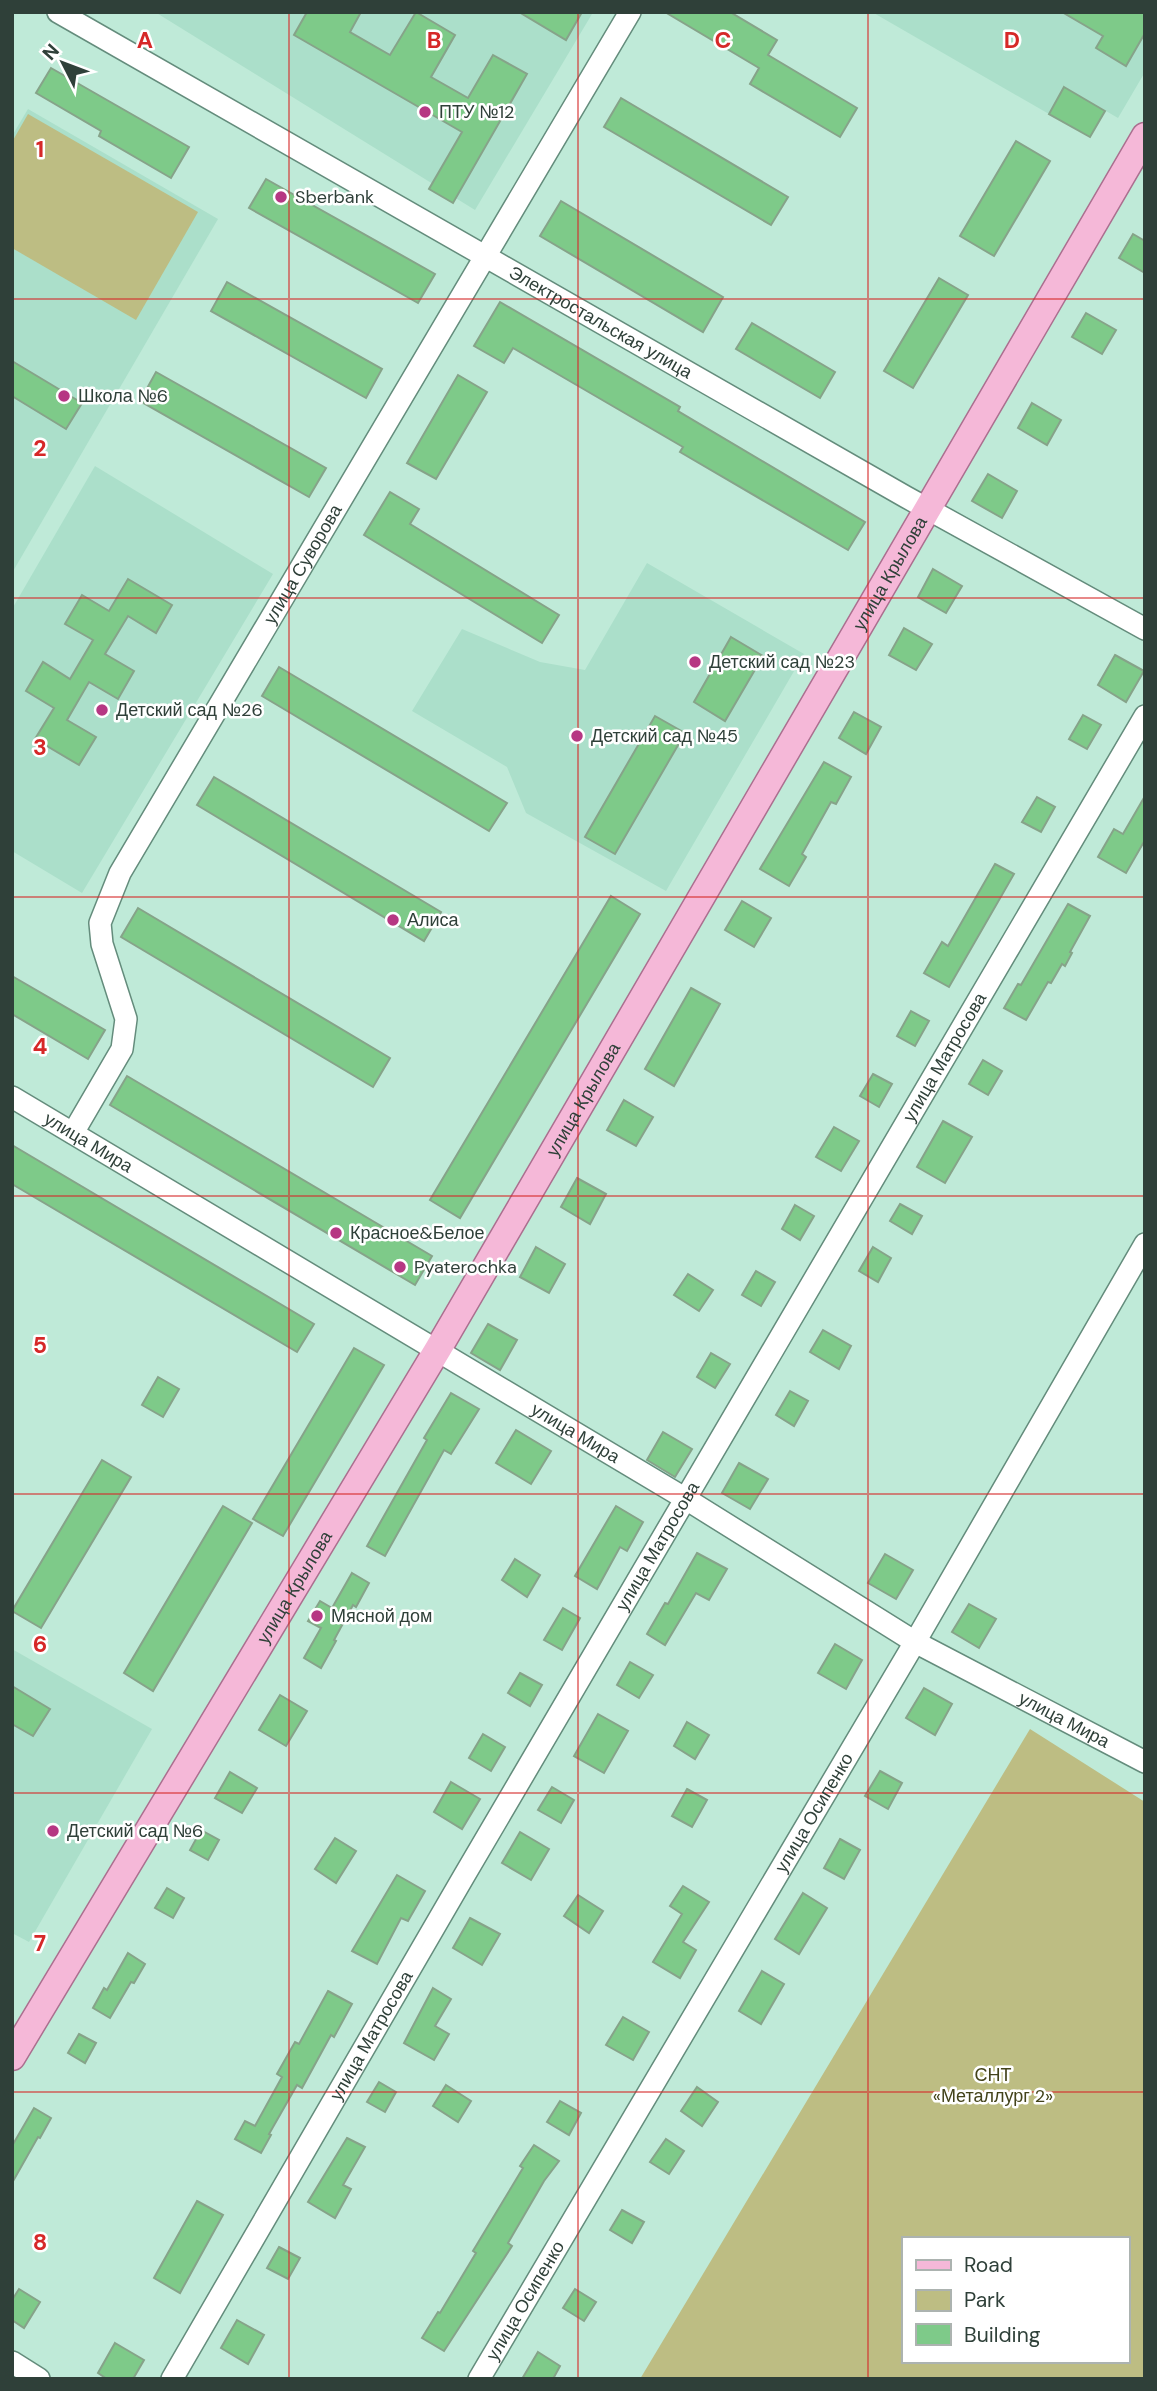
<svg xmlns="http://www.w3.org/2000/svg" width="1157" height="2391" viewBox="0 0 1157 2391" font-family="'DM Sans',sans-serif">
	<rect width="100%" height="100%" fill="#bfead8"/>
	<!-- built -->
	<g fill="#abdfca">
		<polygon points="155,12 588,12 592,14 475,210"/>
		<polygon points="872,12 1145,12 1145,72 1118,118 1065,87 1049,114"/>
		<polygon points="28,109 218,219 12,573 12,136"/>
		<polygon points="95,466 273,574 82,893 12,851 12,609"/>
		<polygon points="647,563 804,654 666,891 526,813 507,767 412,711 462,629 540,662 585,670"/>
		<polygon points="12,1649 152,1729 29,1942 12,1933"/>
	</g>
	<!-- green -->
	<g fill="#bdbd83" fill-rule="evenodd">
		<polygon points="28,114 198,212 136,320 12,248 12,142"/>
		<path d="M1030 1729 1145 1802V2379H640ZM903 2239H1127V2361H903Z"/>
	</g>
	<!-- building -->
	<g fill="#7eca89" stroke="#86a389" stroke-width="2">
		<polygon points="307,12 361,12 350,32 390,55 416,12 455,35 431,77 468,98 493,55 527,74 453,203 429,189 462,132 294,35"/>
		<polygon points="519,12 582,12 566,40"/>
		<polygon points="665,12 730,12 777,40 768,55 857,108 840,137 750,84 759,68"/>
		<polygon points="1062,12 1145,12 1145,33 1126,66 1096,48 1103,36"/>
		<polygon points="51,68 189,147 171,178 99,136 101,131 36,93"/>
		<polygon points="1064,87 1105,111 1090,137 1049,114"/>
		<polygon points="621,98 788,197 771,225 604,127"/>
		<polygon points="1016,141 1050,161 994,256 960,236"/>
		<polygon points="266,179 435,274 418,303 249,208"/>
		<polygon points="561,201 723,297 703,332 540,236"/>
		<polygon points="1133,234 1145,241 1145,273 1119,258"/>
		<polygon points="939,278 968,295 913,388 884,371"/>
		<polygon points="227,282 382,369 366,398 211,311"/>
		<polygon points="500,302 680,407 678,411 865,522 848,550 680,452 683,447 513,348 504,363 474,346"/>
		<polygon points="1086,313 1116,330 1102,354 1072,337"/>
		<polygon points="752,323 835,372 820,398 736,349"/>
		<polygon points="12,361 82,403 66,429 12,396"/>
		<polygon points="156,372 326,468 309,497 140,401"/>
		<polygon points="458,375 487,392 436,479 407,463"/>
		<polygon points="1032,403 1061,420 1047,445 1018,428"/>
		<polygon points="988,474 1017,491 1002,518 972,501"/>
		<polygon points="390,492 419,509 410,524 559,615 542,643 364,535"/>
		<polygon points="933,569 962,586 946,613 918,597"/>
		<polygon points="128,579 172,605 156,633 128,616 105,654 134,671 118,699 89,682 67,720 96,737 79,765 35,739 54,708 26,691 43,662 70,679 93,640 65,624 82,595 109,611"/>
		<polygon points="904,628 932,644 916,670 889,655"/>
		<polygon points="731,637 763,656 725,721 694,702"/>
		<polygon points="1115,655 1144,671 1126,702 1098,685"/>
		<polygon points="279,667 507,803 489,831 262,696"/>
		<polygon points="854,712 881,727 866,754 839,738"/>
		<polygon points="1083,715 1101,725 1087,749 1069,739"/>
		<polygon points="655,716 685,733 615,854 585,837"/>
		<polygon points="824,762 851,777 836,804 831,802 802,854 806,857 789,886 760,869"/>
		<polygon points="214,777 441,912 424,941 197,805"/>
		<polygon points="1145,796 1145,840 1126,873 1098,857 1114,829 1123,834"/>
		<polygon points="1037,797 1055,807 1041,832 1022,822"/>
		<polygon points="995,864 1014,874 949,987 924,973 942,942 948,946"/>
		<polygon points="611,896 640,914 460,1218 430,1200"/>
		<polygon points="742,901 771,918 754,947 725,930"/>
		<polygon points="1068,904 1090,916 1070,952 1072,953 1065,966 1062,964 1051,983 1048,982 1026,1020 1004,1008 1018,984 1021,985"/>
		<polygon points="138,908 390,1058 373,1087 121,937"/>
		<polygon points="12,976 105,1030 88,1059 12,1014"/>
		<polygon points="691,988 720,1004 674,1086 645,1069"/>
		<polygon points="911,1011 929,1021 915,1046 897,1036"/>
		<polygon points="983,1060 1002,1071 988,1095 969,1084"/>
		<polygon points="873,1074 892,1084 879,1107 860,1096"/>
		<polygon points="127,1076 432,1256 415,1285 110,1105"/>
		<polygon points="624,1100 653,1117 636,1146 607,1130"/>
		<polygon points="943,1121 972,1137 945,1183 917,1167"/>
		<polygon points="834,1127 859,1141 841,1171 816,1157"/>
		<polygon points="12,1145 314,1324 297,1352 12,1184"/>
		<polygon points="577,1178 606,1194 590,1224 561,1207"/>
		<polygon points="900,1204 922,1216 912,1234 890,1221"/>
		<polygon points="795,1205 814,1216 800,1240 782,1229"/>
		<polygon points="536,1247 565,1264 549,1293 520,1277"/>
		<polygon points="873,1247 891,1258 878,1282 859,1271"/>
		<polygon points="756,1271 775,1282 761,1306 742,1295"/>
		<polygon points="688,1274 713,1290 699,1311 674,1295"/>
		<polygon points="488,1324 517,1340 500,1370 471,1353"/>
		<polygon points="823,1330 851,1346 839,1369 810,1352"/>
		<polygon points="354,1348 384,1365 283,1536 253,1519"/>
		<polygon points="711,1353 730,1364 715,1388 697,1377"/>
		<polygon points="158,1377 179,1389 163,1417 142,1405"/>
		<polygon points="790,1391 808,1401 794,1426 776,1415"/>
		<polygon points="451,1393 479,1409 451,1454 444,1450 385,1556 367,1546 427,1440 424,1438"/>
		<polygon points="516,1430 551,1451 531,1484 496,1463"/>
		<polygon points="663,1432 692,1449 675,1477 647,1460"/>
		<polygon points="102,1460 131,1477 41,1628 12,1611"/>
		<polygon points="739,1463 768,1479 750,1509 722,1493"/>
		<polygon points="223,1506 252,1523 153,1691 124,1673"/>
		<polygon points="616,1506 643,1522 627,1551 620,1547 597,1589 575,1576"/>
		<polygon points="697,1553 727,1569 709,1600 696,1593 665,1645 647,1634 665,1603 668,1604"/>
		<polygon points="885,1554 913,1570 896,1599 868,1583"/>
		<polygon points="515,1559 540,1575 527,1597 502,1580"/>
		<polygon points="352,1573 369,1583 356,1607 353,1605 334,1640 336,1641 321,1668 304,1658 321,1628 308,1621 320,1601 332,1608"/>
		<polygon points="969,1604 996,1619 979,1648 952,1632"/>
		<polygon points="563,1608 580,1618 562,1650 544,1640"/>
		<polygon points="835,1644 862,1660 846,1689 818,1673"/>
		<polygon points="630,1662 653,1675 639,1698 617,1685"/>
		<polygon points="520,1673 542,1685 530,1706 508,1693"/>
		<polygon points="12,1686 50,1709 33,1736 12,1724"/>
		<polygon points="924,1688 952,1704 935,1735 906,1718"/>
		<polygon points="280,1695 307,1711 286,1746 259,1730"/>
		<polygon points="598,1714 628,1731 604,1773 574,1756"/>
		<polygon points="687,1722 709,1735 695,1759 674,1746"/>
		<polygon points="483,1734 505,1747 491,1771 469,1758"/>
		<polygon points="880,1771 902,1783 888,1809 865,1796"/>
		<polygon points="230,1772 257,1788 242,1813 215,1798"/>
		<polygon points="451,1782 480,1799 462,1829 434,1812"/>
		<polygon points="552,1787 574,1800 561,1823 538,1810"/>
		<polygon points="687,1789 707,1800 692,1827 672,1816"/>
		<polygon points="201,1830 219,1840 208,1860 190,1850"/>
		<polygon points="520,1832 549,1849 531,1880 502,1863"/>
		<polygon points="335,1838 356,1851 336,1883 315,1869"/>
		<polygon points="840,1839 860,1850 844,1879 824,1868"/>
		<polygon points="397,1875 425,1891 408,1921 401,1918 377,1964 352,1951"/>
		<polygon points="683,1886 709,1902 683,1942 696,1950 680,1978 653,1962 682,1914 670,1906"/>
		<polygon points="167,1888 184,1898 173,1918 155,1908"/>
		<polygon points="803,1893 827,1908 799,1954 775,1939"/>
		<polygon points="578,1895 603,1911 589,1933 564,1916"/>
		<polygon points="470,1918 500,1934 482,1965 453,1948"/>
		<polygon points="128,1953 145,1964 134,1983 131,1982 110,2018 93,2008 104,1988 107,1990"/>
		<polygon points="762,1971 784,1984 761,2024 739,2011"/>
		<polygon points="433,1988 451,1999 435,2026 449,2034 434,2060 404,2043"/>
		<polygon points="328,1991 352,2004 334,2037 331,2035 302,2088 297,2085 269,2134 271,2135 261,2153 235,2139 245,2121 255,2126 282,2077 277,2074 295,2042 299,2044"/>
		<polygon points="623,2017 649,2032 633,2060 606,2045"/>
		<polygon points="79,2034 96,2043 85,2063 68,2053"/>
		<polygon points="379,2082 396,2092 385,2112 367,2102"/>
		<polygon points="446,2085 471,2101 458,2122 433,2106"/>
		<polygon points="697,2087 718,2102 702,2126 681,2111"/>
		<polygon points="560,2101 581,2113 569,2135 547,2122"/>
		<polygon points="34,2108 51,2118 40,2138 38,2137 12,2183 12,2146"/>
		<polygon points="347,2138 365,2147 343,2185 351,2189 335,2218 308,2202"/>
		<polygon points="666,2139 684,2151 669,2174 650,2162"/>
		<polygon points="534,2145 559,2161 544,2181 508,2243 512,2246 444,2351 422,2338 438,2312 440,2313 476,2253 473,2251 523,2168 520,2166"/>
		<polygon points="197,2201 223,2215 180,2293 154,2278"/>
		<polygon points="622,2210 644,2222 632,2243 610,2230"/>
		<polygon points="279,2247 300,2258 288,2279 267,2268"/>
		<polygon points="19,2289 40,2302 24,2328 12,2320 12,2300"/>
		<polygon points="575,2289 596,2302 584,2321 563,2308"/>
		<polygon points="237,2320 264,2335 248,2364 221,2348"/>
		<polygon points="115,2343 144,2360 133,2379 107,2379 98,2373"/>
		<polygon points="538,2352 560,2366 553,2379 522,2379"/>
	</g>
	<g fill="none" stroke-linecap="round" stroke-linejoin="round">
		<defs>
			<g id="minor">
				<path id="s1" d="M58 12 906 497 1145 629"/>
				<path id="s2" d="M12 1097 686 1499 915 1642 1145 1762"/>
				<path id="s3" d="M73 1133 122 1049 126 1019 102 944 100 923 120 873 630 12"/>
				<polyline points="12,2362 39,2379"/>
				<path id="s4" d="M172 2379 464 1876 1145 716"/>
				<path id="s5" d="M479 2379 915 1642 1145 1244"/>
			</g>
			<g id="major">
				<path id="s6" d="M12 2057 438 1349 1145 136"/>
			</g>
		</defs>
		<!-- minor casing -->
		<use href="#minor" stroke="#648c7c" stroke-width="24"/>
		<!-- major casing -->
		<use href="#major" stroke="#ab6f8f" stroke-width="29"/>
		<!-- minor -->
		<use href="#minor" stroke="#fff" stroke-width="21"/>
		<!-- major -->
		<use href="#major" stroke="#f5b8d8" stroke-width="26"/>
	</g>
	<!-- grid -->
	<path fill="none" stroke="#d62828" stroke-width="2" stroke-opacity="0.55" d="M289 12V2379M578 12V2379M868 12V2379M12 299H1145M12 598H1145M12 897H1145M12 1196H1145M12 1494H1145M12 1793H1145M12 2092H1145"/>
	<!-- markers -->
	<g fill="#b63783" stroke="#fff" stroke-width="2.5">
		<circle cx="425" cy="112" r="7"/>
		<circle cx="281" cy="197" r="7"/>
		<circle cx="64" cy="396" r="7"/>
		<circle cx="695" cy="662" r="7"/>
		<circle cx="102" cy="710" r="7"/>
		<circle cx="577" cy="736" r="7"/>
		<circle cx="393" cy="920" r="7"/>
		<circle cx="336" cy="1233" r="7"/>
		<circle cx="400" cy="1267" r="7"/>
		<circle cx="317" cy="1616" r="7"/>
		<circle cx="53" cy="1831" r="7"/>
	</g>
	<g text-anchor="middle" stroke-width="5" stroke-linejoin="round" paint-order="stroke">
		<!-- poi labels -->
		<g font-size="18" fill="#2f4039" stroke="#fff" text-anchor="start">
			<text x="439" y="118">ПТУ №12</text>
			<text x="295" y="203">Sberbank</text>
			<text x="78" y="402">Школа №6</text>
			<text x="709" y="668">Детский сад №23</text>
			<text x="116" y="716">Детский сад №26</text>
			<text x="591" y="742">Детский сад №45</text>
			<text x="407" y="926">Алиса</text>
			<text x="350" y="1239">Красное&amp;Белое</text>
			<text x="414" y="1273">Pyaterochka</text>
			<text x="331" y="1622">Мясной дом</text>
			<text x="67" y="1837">Детский сад №6</text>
		</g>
		<!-- street labels -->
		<g font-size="18" fill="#2f4039" stroke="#fff">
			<text dy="6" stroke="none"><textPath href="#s1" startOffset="625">Электростальская улица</textPath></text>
			<text dy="6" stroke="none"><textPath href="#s3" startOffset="640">улица Суворова</textPath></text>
			<text dy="6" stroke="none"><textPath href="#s6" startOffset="1724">улица Крылова</textPath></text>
			<text dy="6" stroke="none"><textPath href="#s4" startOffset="1531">улица Матросова</textPath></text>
			<text dy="6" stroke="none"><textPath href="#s6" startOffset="1115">улица Крылова</textPath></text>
			<text dy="6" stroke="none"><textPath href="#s2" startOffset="89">улица Мира</textPath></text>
			<text dy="6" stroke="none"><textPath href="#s2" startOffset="656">улица Мира</textPath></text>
			<text dy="6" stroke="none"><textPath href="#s4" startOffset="964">улица Матросова</textPath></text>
			<text dy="6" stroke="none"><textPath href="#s6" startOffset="548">улица Крылова</textPath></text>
			<text dy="6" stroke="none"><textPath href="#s2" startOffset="1223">улица Мира</textPath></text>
			<text dy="6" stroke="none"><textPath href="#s5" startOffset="658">улица Осипенко</textPath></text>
			<text dy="6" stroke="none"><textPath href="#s4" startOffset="397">улица Матросова</textPath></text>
			<text dy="6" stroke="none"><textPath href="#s5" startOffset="91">улица Осипенко</textPath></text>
		</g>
		<!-- park labels -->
		<g font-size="18" fill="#43431a" stroke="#fff">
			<text x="993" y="2081">СНТ<tspan x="993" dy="21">«Металлург 2»</tspan></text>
		</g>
	</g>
	<g font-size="23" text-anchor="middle" font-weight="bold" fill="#d62828" stroke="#fff" stroke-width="5" stroke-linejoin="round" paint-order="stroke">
		<text x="145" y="48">A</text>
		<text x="434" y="48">B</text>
		<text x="723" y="48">C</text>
		<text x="1012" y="48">D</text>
		<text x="40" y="157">1</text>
		<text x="40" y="456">2</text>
		<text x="40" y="755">3</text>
		<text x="40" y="1054">4</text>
		<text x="40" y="1353">5</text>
		<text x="40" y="1652">6</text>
		<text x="40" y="1951">7</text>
		<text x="40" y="2250">8</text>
	</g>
	<!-- border -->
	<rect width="1157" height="2391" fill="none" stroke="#2f4039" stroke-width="28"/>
	<!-- legend -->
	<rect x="902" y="2237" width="228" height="126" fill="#ffffff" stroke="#acb3b0" stroke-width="2"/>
	<rect x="916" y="2260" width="35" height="10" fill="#f5b8d8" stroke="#acb3b0" stroke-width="2"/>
	<text x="964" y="2272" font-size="21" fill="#2f4039">Road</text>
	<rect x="916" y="2290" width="35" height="21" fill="#bdbd83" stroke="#acb3b0" stroke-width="2"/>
	<text x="964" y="2307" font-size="21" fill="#2f4039">Park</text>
	<rect x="916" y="2324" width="35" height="21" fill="#7eca89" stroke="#acb3b0" stroke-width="2"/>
	<text x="964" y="2342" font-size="21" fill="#2f4039">Building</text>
	<!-- north arrow -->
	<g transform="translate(63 63) rotate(312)" stroke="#ffffff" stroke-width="5" paint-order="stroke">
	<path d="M0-5L12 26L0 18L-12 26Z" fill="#2f4039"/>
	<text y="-10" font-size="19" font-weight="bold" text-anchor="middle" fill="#2f4039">N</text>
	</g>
</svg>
